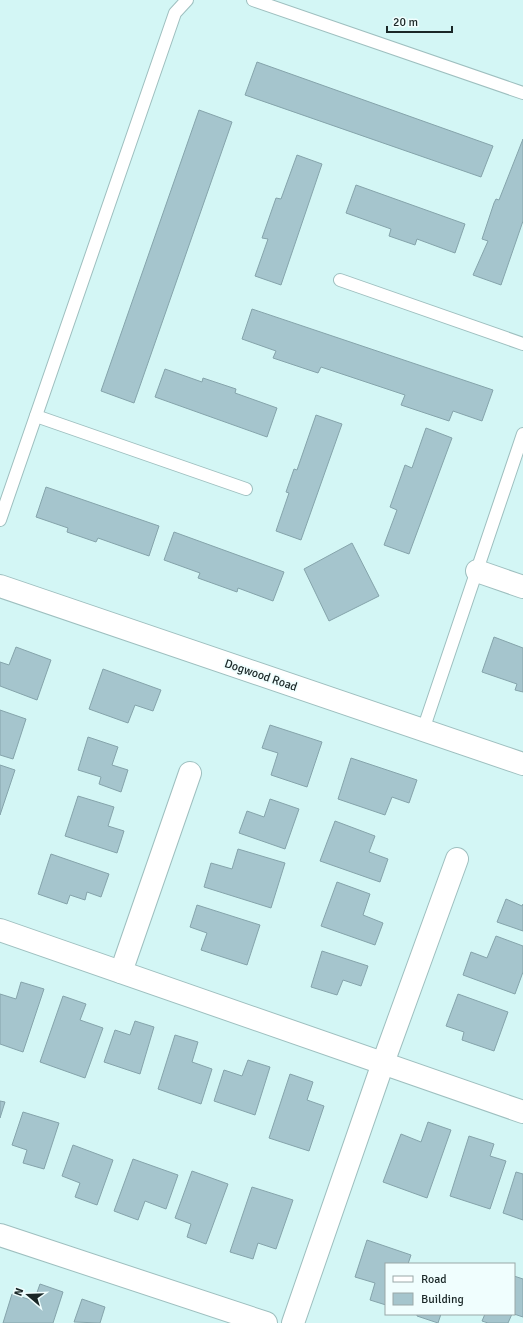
<svg xmlns="http://www.w3.org/2000/svg" width="523" height="1323" viewBox="0 0 523 1323" font-family="Signika,sans-serif">
	<rect width="100%" height="100%" fill="#d3f6f5"/>
	<!-- building -->
	<g fill="#a5c5cd" stroke="#85a4ab">
		<polygon points="257,62 493,146 481,177 245,95"/>
		<polygon points="199,110 232,122 134,403 101,391"/>
		<polygon points="523,139 523,221 501,285 473,275 488,241 482,239 494,203 496,199 499,200"/>
		<polygon points="297,155 322,164 281,285 255,276 268,239 262,238 276,198 281,199"/>
		<polygon points="356,185 465,224 455,253 417,239 415,245 389,236 391,229 346,213"/>
		<polygon points="252,309 493,390 482,421 453,411 449,421 401,405 405,395 321,367 318,373 273,358 276,351 242,339"/>
		<polygon points="165,369 202,382 203,378 236,389 235,393 277,408 267,437 155,397"/>
		<polygon points="316,415 342,424 301,540 276,531 289,493 286,492 294,469 297,470"/>
		<polygon points="426,428 452,438 409,554 384,545 397,510 390,507 405,465 412,468"/>
		<polygon points="46,487 159,526 149,556 98,538 96,542 67,532 68,528 36,517"/>
		<polygon points="174,532 284,572 273,601 238,588 237,592 198,578 200,573 164,560"/>
		<polygon points="352,543 379,596 329,621 304,569"/>
		<polygon points="494,637 523,648 523,692 515,690 517,684 482,672"/>
		<polygon points="16,647 51,660 37,700 0,686 0,662 9,665"/>
		<polygon points="103,669 161,690 153,711 135,705 128,723 89,709"/>
		<polygon points="0,710 26,719 13,759 0,755"/>
		<polygon points="270,725 322,742 307,787 271,775 278,753 262,748"/>
		<polygon points="88,737 118,747 112,765 128,770 121,792 99,784 101,777 78,770"/>
		<polygon points="351,758 417,780 409,803 392,797 385,815 338,799"/>
		<polygon points="0,765 15,770 0,815"/>
		<polygon points="78,796 114,807 108,826 124,831 117,853 65,836"/>
		<polygon points="270,799 299,809 285,849 239,833 247,811 264,817"/>
		<polygon points="335,821 375,836 369,852 388,859 380,882 320,861"/>
		<polygon points="238,849 285,863 271,908 204,887 211,863 232,869"/>
		<polygon points="51,854 109,874 101,897 87,892 85,900 70,895 67,904 38,894"/>
		<polygon points="337,882 370,894 363,915 383,923 375,945 321,926"/>
		<polygon points="506,899 522,906 523,904 523,931 497,922"/>
		<polygon points="197,905 260,925 247,965 201,950 207,933 190,927"/>
		<polygon points="496,936 523,946 523,972 515,994 463,975 471,952 487,958"/>
		<polygon points="322,951 368,966 361,986 343,980 337,995 311,987"/>
		<polygon points="21,982 44,989 23,1052 0,1044 0,994 16,999"/>
		<polygon points="458,994 508,1012 494,1051 462,1040 464,1032 446,1026"/>
		<polygon points="63,996 86,1004 80,1020 103,1028 85,1078 40,1062"/>
		<polygon points="135,1021 154,1027 140,1074 104,1062 115,1030 130,1035"/>
		<polygon points="175,1035 198,1042 192,1062 212,1069 201,1104 158,1089"/>
		<polygon points="248,1060 270,1067 255,1115 214,1101 224,1070 242,1076"/>
		<polygon points="290,1074 313,1082 307,1100 324,1106 309,1151 269,1138"/>
		<polygon points="0,1101 5,1102 0,1118"/>
		<polygon points="23,1112 59,1123 44,1169 23,1163 27,1150 12,1145"/>
		<polygon points="428,1122 451,1130 427,1198 383,1182 401,1134 421,1142"/>
		<polygon points="469,1136 494,1144 490,1156 506,1161 490,1209 450,1196"/>
		<polygon points="73,1145 113,1160 97,1205 75,1197 80,1183 62,1176"/>
		<polygon points="133,1159 178,1175 166,1209 145,1201 138,1220 114,1211"/>
		<polygon points="192,1171 228,1184 206,1244 187,1237 191,1224 175,1218"/>
		<polygon points="516,1172 523,1174 523,1220 503,1213"/>
		<polygon points="252,1187 293,1200 276,1249 258,1243 253,1259 230,1252"/>
		<polygon points="367,1240 411,1255 408,1264 386,1264 386,1305 370,1300 375,1283 355,1277"/>
		<polygon points="514,1276 523,1279 523,1317 514,1314"/>
		<polygon points="40,1284 63,1292 53,1323 3,1323 12,1294 34,1301"/>
		<polygon points="82,1299 105,1307 100,1323 74,1322"/>
		<polygon points="417,1314 441,1314 438,1323 417,1316"/>
		<polygon points="485,1314 512,1314 508,1323 488,1323 482,1321"/>
	</g>
	<g fill="none" stroke-linecap="round" stroke-linejoin="round">
		<defs>
			<g id="lane">
				<polyline points="253,0 523,93"/>
				<polyline points="340,280 523,344"/>
				<polyline points="36,416 246,489"/>
				<polyline points="0,520 175,13 187,0"/>
				<polyline points="423,730 523,434"/>
			</g>
			<g id="street">
				<polyline points="477,571 523,587"/>
				<polyline points="0,930 523,1112"/>
				<polyline points="121,972 190,773"/>
				<polyline points="0,1235 266,1323"/>
				<polyline points="293,1323 383,1063 457,859"/>
			</g>
			<polyline id="secondary" points="0,586 523,764"/>
		</defs>
		<!-- lane casing -->
		<use href="#lane" stroke="#9ebfbf" stroke-width="14"/>
		<!-- street casing -->
		<use href="#street" stroke="#9ebfbf" stroke-width="24"/>
		<!-- secondary casing -->
		<use href="#secondary" stroke="#9ebfbf" stroke-width="24"/>
		<!-- lane -->
		<use href="#lane" stroke="#fff" stroke-width="12"/>
		<!-- street -->
		<use href="#street" stroke="#fff" stroke-width="22"/>
		<!-- secondary -->
		<use href="#secondary" stroke="#fff" stroke-width="22"/>
	</g>
	<g text-anchor="middle" stroke-width="3.5" stroke-linejoin="round" paint-order="stroke">
		<!-- street labels -->
		<g font-size="12" fill="#1a2727" stroke="#f0fefe">
			<text transform="translate(261 675) rotate(19)" y="4">Dogwood Road</text>
		</g>
	</g>
	<!-- legend -->
	<rect x="385" y="1263" width="130" height="52" fill="#f0fefe" stroke="#9aa8a8"/>
	<rect x="393" y="1276" width="20" height="6" fill="#ffffff" stroke="#9aa8a8"/>
	<text x="421" y="1283" font-size="12" fill="#1a2727">Road</text>
	<rect x="393" y="1293" width="20" height="12" fill="#a5c5cd" stroke="#9aa8a8"/>
	<text x="421" y="1303" font-size="12" fill="#1a2727">Building</text>
	<!-- north arrow -->
	<g transform="translate(28 1295) rotate(289)" stroke="#f0fefe" stroke-width="3" paint-order="stroke">
	<path d="M0-3L7 15L0 10L-7 15Z" fill="#1a2727"/>
	<text y="-6" font-size="11" font-weight="bold" text-anchor="middle" fill="#1a2727">N</text>
	</g>
	<!-- scale -->
	<path d="M387 26v6h65v-6" fill="none" stroke="#1a2727" stroke-width="2"/>
	<text x="393" y="26" font-size="12" fill="#1a2727" stroke="#f0fefe" stroke-width="3" paint-order="stroke">20 m</text>
</svg>
